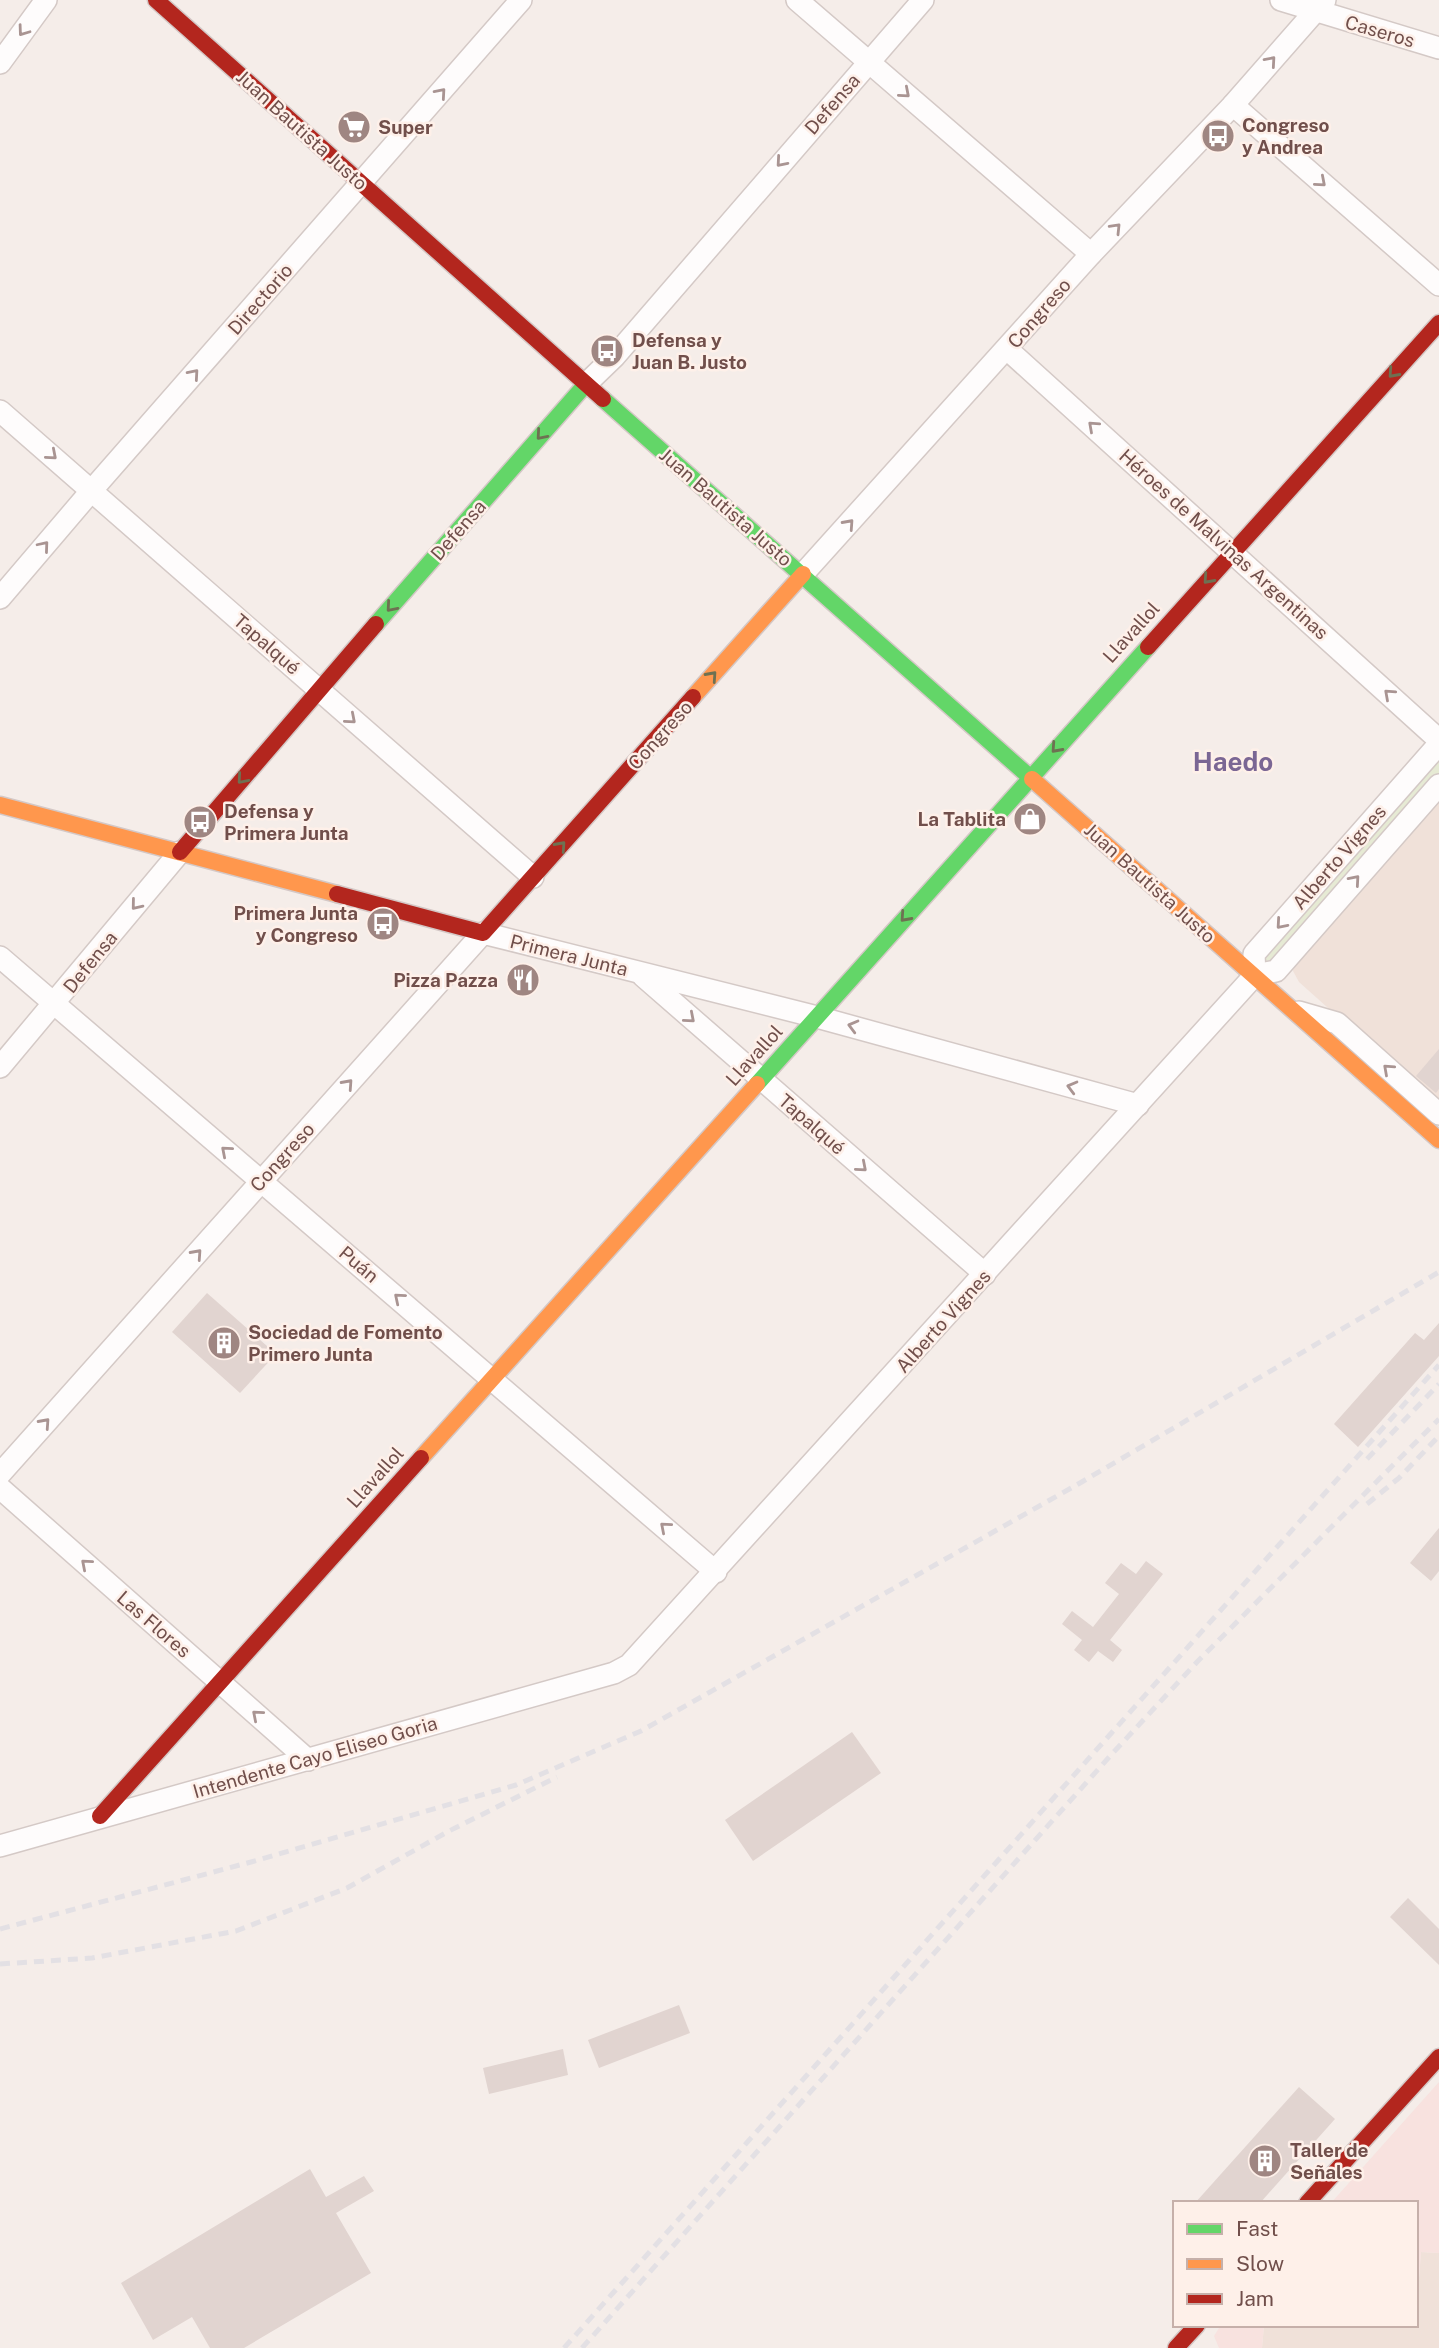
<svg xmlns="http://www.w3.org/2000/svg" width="1439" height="2348" viewBox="0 0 1439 2348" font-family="'Public Sans',sans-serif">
	<rect width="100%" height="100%" fill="#f5ede9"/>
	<!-- residential -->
	<g fill="#f0e1d9">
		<polygon points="1439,797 1439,1107 1299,982 1293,971 1294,962"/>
		<polygon points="1421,2252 1439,2253 1439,2348 1262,2348 1264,2325 1416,2325 1416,2278 1419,2277"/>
	</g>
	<!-- commercial -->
	<g fill="#f8e2df">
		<polygon points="1439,2082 1439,2253 1421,2252 1419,2278 1416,2278 1416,2203 1331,2203"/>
		<polygon points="1221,2325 1264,2325 1262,2348 1219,2348 1214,2336"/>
	</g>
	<!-- green -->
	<polygon fill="#e6ead4" points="1439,756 1439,775 1274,960 1265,961 1264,952"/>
	<!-- building -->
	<g fill="#e1d4d0">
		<polygon points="1439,1049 1439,1089 1436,1093 1416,1076"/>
		<polygon points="207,1293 276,1354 240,1393 172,1332"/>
		<polygon points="1439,1323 1439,1356 1358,1447 1334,1424 1415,1333 1424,1340"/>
		<polygon points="1439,1528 1439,1571 1431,1581 1410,1563"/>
		<polygon points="1146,1561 1163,1574 1110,1640 1122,1650 1113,1662 1098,1651 1089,1662 1074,1650 1082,1640 1062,1624 1072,1611 1093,1627 1119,1594 1105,1583 1121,1563 1136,1574"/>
		<polygon points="852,1732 881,1773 753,1861 725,1820"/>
		<polygon points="1408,1898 1439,1929 1439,1965 1390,1917"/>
		<polygon points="679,2005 690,2033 599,2068 588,2040"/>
		<polygon points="563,2049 568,2075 489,2094 483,2068"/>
		<polygon points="1299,2087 1335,2119 1260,2203 1195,2203"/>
		<polygon points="310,2169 326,2197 364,2176 374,2191 336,2213 371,2273 244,2348 210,2348 192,2317 153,2340 121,2283"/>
	</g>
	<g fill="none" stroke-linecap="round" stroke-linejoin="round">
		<defs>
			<g id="street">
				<polyline points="797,0 1091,254"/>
				<polyline points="1281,0 1439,48"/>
				<polyline points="0,63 46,0"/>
				<polyline points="1233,105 1439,285"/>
				<polyline points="1007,349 1439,740"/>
				<polyline points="586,384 615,356 923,0"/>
				<polyline points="0,411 533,877"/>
				<polyline points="803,574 1091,254 1233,105 1325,0"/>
				<polyline points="0,598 92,490 521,0"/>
				<polyline points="0,957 716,1572"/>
				<polyline points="1255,975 1254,954 1439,744"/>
				<polyline points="643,976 985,1274"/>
				<polyline points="1299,1012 1337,1023 1439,1114"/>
				<polyline points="0,1067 180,852"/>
				<polyline points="0,1474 483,933 817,1017 1138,1105"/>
				<polyline points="0,1488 308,1760"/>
				<polyline points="0,1846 614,1673 629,1665 1255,975 1276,971 1439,785"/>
			</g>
			<g id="fast">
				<polyline points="603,399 1032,779"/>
				<polyline points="376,624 586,384"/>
				<polyline points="757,1084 1148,647"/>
			</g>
			<g id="slow">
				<polyline points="693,697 803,574"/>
				<polyline points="1032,779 1439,1140"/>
				<polyline points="0,805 337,894"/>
				<polyline points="421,1458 757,1084"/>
			</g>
			<g id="jam">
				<polyline points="156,0 603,399"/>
				<polyline points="1148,647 1439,323"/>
				<polyline points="180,852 376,624"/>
				<polyline points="337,894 483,933 693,697"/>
				<polyline points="100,1816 421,1458"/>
				<polyline points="1307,2203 1439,2057"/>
				<polyline points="1176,2348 1197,2325"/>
			</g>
		</defs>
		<!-- street casing -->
		<use href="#street" stroke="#d4c9c6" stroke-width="24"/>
		<!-- fast casing -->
		<use href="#fast" stroke="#d4c8c6" stroke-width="19"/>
		<!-- slow casing -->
		<use href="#slow" stroke="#d4c8c6" stroke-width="19"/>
		<!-- jam casing -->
		<use href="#jam" stroke="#d4c8c6" stroke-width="19"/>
		<!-- street -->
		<use href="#street" stroke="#fefcfc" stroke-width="21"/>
		<!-- fast -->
		<use href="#fast" stroke="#63d668" stroke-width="16"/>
		<!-- slow -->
		<use href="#slow" stroke="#ff974d" stroke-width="16"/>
		<!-- jam -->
		<use href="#jam" stroke="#b3261e" stroke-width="16"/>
		<!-- rail -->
		<g stroke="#e3e0e4" stroke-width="5" stroke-dasharray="10 7" stroke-linecap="butt">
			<polyline points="1367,1459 1439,1384"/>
			<polyline points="1367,1504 1399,1478 1439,1436"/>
			<polyline points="0,1929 251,1862 516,1785 641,1731 1080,1483 1439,1272"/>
			<polyline points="0,1964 92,1958 236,1931 347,1888 449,1831 557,1777"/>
			<polyline points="564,2348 1439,1365"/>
			<polyline points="582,2348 1111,1755 1197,1662 1439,1419"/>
		</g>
	</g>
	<!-- one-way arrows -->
	<defs><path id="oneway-chevron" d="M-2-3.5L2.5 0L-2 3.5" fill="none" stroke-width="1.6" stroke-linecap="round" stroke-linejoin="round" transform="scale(1.75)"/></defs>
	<g stroke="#a99492">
		<use href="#oneway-chevron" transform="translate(23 31) rotate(126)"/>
		<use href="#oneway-chevron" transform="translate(1271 61) rotate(-49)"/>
		<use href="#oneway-chevron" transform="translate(441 93) rotate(-49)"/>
		<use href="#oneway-chevron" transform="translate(905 93) rotate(41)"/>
		<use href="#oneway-chevron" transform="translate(781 162) rotate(131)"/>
		<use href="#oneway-chevron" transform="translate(1321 182) rotate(41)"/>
		<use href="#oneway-chevron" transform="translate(1116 228) rotate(-46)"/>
		<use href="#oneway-chevron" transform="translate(194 374) rotate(-49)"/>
		<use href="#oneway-chevron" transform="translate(1093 426) rotate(-138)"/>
		<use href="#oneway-chevron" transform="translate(52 455) rotate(41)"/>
		<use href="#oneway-chevron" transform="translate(849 524) rotate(-48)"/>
		<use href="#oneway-chevron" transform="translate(44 546) rotate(-50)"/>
		<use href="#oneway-chevron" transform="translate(1389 694) rotate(-138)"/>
		<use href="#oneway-chevron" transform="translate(351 719) rotate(41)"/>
		<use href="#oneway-chevron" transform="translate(1355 880) rotate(-49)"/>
		<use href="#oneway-chevron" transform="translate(136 905) rotate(129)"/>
		<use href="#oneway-chevron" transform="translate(1281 924) rotate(131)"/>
		<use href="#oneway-chevron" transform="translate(690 1018) rotate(41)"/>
		<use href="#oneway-chevron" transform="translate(853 1026) rotate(-165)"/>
		<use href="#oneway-chevron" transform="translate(1388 1069) rotate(-138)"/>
		<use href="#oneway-chevron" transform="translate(348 1084) rotate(-48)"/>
		<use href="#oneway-chevron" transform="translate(1072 1087) rotate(-165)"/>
		<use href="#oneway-chevron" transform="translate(226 1151) rotate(-139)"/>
		<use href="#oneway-chevron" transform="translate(862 1167) rotate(41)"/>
		<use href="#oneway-chevron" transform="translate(197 1254) rotate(-48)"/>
		<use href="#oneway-chevron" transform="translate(399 1298) rotate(-140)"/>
		<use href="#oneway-chevron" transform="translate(45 1423) rotate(-48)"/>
		<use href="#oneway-chevron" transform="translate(665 1527) rotate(-139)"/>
		<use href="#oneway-chevron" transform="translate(86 1564) rotate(-139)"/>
		<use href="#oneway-chevron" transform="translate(257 1715) rotate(-139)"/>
	</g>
	<g stroke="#6e7152">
		<use href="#oneway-chevron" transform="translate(1393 373) rotate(132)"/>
		<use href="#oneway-chevron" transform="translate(541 435) rotate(131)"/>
		<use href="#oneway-chevron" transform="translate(1208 579) rotate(132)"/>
		<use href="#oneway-chevron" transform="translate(391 607) rotate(131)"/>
		<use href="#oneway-chevron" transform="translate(712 676) rotate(-48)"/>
		<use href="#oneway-chevron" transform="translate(1056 748) rotate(132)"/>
		<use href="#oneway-chevron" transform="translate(242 779) rotate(131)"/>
		<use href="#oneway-chevron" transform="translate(561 846) rotate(-48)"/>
		<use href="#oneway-chevron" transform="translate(905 917) rotate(132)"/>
	</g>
	<!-- icons -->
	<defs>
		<symbol id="supermarket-disc" viewBox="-11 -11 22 22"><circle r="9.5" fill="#9f8682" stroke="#fef0e9"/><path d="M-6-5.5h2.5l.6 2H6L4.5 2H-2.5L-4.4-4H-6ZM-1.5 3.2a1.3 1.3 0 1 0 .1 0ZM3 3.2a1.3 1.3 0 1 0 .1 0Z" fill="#fff"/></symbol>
		<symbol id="bus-disc" viewBox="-11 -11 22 22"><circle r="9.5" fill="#9f8682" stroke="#fef0e9"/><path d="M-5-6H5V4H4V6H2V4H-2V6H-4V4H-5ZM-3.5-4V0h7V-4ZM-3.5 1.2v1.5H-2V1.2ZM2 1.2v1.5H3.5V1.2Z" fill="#fff"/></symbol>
		<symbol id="shop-disc" viewBox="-11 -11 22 22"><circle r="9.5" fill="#9f8682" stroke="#fef0e9"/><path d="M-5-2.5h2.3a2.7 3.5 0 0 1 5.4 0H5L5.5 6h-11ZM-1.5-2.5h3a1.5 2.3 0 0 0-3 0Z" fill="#fff"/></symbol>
		<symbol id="restaurant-disc" viewBox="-11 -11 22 22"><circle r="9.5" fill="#9f8682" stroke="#fef0e9"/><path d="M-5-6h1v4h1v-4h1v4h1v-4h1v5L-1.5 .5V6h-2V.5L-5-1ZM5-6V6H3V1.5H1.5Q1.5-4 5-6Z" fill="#fff"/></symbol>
		<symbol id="building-disc" viewBox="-11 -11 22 22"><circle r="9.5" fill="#9f8682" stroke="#fef0e9"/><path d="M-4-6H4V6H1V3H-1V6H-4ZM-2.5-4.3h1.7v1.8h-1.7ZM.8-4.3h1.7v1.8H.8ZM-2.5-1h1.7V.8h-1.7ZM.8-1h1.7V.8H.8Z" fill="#fff"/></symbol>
	</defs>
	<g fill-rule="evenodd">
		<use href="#supermarket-disc" x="335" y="108" width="38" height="38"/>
		<use href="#bus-disc" x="1199" y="117" width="38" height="38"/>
		<use href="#bus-disc" x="588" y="332" width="38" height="38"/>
		<use href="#shop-disc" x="1011" y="800" width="38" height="38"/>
		<use href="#bus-disc" x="181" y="803" width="38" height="38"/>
		<use href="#bus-disc" x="364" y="905" width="38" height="38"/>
		<use href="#restaurant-disc" x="504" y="961" width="38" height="38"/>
		<use href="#building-disc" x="205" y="1324" width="38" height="38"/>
		<use href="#building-disc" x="1246" y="2142" width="38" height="38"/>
	</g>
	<g text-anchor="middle" stroke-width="5" stroke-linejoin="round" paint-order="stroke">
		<!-- street labels -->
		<g font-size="19" fill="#714f4b" stroke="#fef0e9">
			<text transform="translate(1380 31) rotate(16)" y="7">Caseros</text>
			<text transform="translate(832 104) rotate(-49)" y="7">Defensa</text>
			<text transform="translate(302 130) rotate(42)" y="7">Juan Bautista Justo</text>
			<text transform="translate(260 299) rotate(-49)" y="7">Directorio</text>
			<text transform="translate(1039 313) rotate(-49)" y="7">Congreso</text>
			<text transform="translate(726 507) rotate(41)" y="7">Juan Bautista Justo</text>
			<text transform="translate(458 530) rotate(-49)" y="7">Defensa</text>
			<text transform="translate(1224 544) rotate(42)" y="7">Héroes de Malvinas Argentinas</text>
			<text transform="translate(1131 632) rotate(-48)" y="7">Llavallol</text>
			<text transform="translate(267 644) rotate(41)" y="7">Tapalqué</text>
			<text transform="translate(660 735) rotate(-48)" y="7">Congreso</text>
			<text transform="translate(1339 857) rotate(-49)" y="7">Alberto Vignes</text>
			<text transform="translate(1150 883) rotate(42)" y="7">Juan Bautista Justo</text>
			<text transform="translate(569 955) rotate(14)" y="7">Primera Junta</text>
			<text transform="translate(90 962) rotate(-51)" y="7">Defensa</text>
			<text transform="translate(754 1055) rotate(-48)" y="7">Llavallol</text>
			<text transform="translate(812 1124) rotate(41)" y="7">Tapalqué</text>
			<text transform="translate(282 1157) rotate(-48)" y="7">Congreso</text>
			<text transform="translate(359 1264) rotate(40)" y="7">Puán</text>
			<text transform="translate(943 1321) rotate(-48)" y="7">Alberto Vignes</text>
			<text transform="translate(375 1477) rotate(-48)" y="7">Llavallol</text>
			<text transform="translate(154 1624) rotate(41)" y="7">Las Flores</text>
			<text transform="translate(315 1757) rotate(-16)" y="7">Intendente Cayo Eliseo Goria</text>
		</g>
		<!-- poi labels -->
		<g font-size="19" font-weight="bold" fill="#714f4b" stroke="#fef0e9" text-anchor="start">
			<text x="1242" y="132">Congreso<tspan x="1242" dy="22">y Andrea</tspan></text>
			<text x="378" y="134">Super</text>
			<text x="632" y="347">Defensa y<tspan x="632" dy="22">Juan B. Justo</tspan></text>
			<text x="224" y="818">Defensa y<tspan x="224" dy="22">Primera Junta</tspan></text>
			<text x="1006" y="826" text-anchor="end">La Tablita</text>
			<text x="358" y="920" text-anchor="end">Primera Junta<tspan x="358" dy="22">y Congreso</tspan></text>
			<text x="498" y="987" text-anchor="end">Pizza Pazza</text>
			<text x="248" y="1339">Sociedad de Fomento<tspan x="248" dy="22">Primero Junta</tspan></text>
			<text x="1290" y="2157">Taller de<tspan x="1290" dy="22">Señales</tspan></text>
		</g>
		<!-- district labels -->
		<g font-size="26" font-weight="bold" fill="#7a6694" stroke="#fef0e9">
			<text x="1233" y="771">Haedo</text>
		</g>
	</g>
	<!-- legend -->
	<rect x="1173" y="2201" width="245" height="126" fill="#fef0e9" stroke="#c6b0aa" stroke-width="2"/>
	<rect x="1187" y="2224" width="35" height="10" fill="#63d668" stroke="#c6b0aa" stroke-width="2"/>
	<text x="1236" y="2236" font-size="21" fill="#714f4b">Fast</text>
	<rect x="1187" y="2259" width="35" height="10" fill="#ff974d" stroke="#c6b0aa" stroke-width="2"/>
	<text x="1236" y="2271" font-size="21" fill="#714f4b">Slow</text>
	<rect x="1187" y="2294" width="35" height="10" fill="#b3261e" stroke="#c6b0aa" stroke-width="2"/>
	<text x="1236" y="2306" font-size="21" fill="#714f4b">Jam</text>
</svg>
